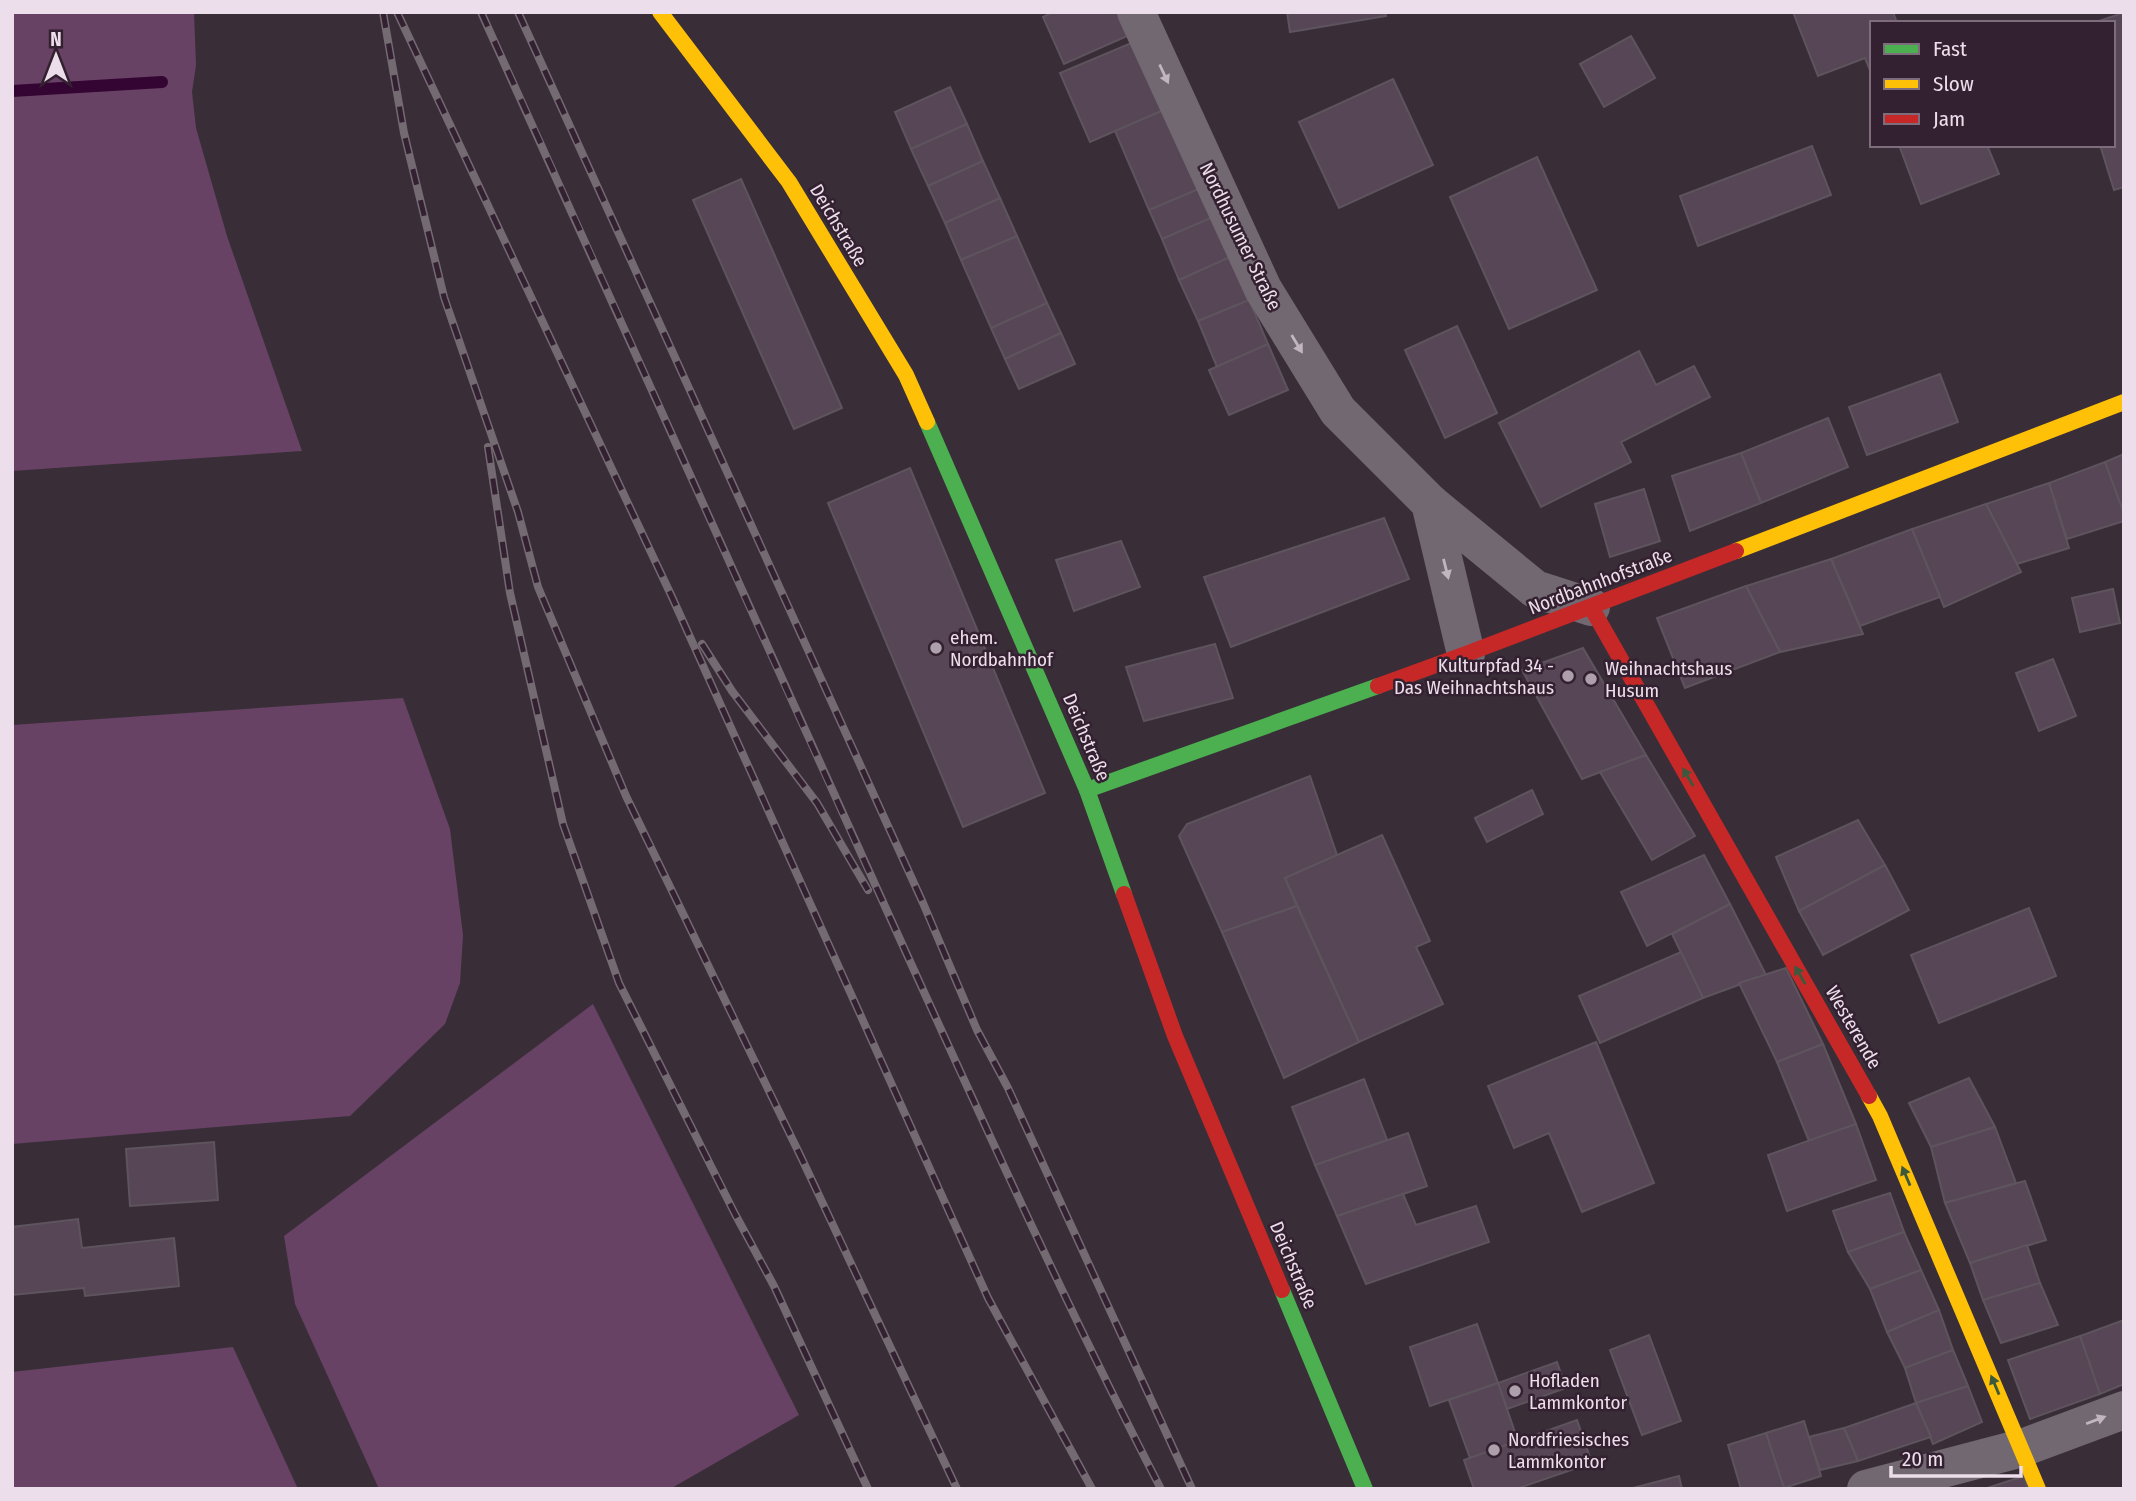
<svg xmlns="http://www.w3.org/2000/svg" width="2136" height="1501" viewBox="0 0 2136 1501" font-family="'Fira Sans Condensed',sans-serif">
	<rect width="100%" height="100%" fill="#392e38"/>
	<!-- green -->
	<g fill="#674264">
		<polygon points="12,12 194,12 196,65 192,92 196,128 227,236 302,451 12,471"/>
		<polygon points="403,698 450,829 463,935 460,983 445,1024 350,1116 12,1144 12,725"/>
		<polygon points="593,1004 799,1415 670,1489 379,1489 295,1304 284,1236"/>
		<polygon points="233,1347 298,1489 12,1489 12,1372"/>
	</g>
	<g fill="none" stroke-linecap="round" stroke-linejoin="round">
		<!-- stream -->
		<polyline stroke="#340433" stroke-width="12" points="12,91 162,82"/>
	</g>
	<!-- building -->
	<g fill="#574756" stroke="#5e545d" stroke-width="2">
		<polygon points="1053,12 1124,12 1134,33 1064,64 1043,17"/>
		<polygon points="1287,12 1385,12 1386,16 1290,32"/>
		<polygon points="1793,12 1893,12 1897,23 1872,23 1872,75 1865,58 1818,76"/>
		<polygon points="2123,13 2124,187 2114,190 2100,145 2113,145 2113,23 2093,23"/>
		<polygon points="1631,36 1655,78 1604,107 1580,64"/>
		<polygon points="1136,41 1166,109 1090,142 1060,73"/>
		<polygon points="1393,79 1433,165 1339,208 1299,122"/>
		<polygon points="950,87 967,124 911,149 895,112"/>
		<polygon points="1166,109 1201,188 1149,210 1115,131"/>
		<polygon points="967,124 983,161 928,186 911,149"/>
		<polygon points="1899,145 1987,145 1999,174 1921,204"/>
		<polygon points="1812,146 1831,195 1698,246 1680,196"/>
		<polygon points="1537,157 1597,290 1509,329 1450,197"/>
		<polygon points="983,161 1000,198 945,223 928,186"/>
		<polygon points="741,179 842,408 794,429 693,200"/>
		<polygon points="1201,188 1213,217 1162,239 1149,210"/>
		<polygon points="1000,198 1017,236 961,260 945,223"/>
		<polygon points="1213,217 1230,257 1179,280 1162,239"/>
		<polygon points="1017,236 1047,303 991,328 961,260"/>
		<polygon points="1230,257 1249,300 1198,321 1179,280"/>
		<polygon points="1249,300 1268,344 1217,367 1198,321"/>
		<polygon points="1047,303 1061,333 1005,359 991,328"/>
		<polygon points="1457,326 1497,413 1445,438 1405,350"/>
		<polygon points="1061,333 1075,364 1019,389 1005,359"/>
		<polygon points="1268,344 1288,390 1229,415 1209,370"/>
		<polygon points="1639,351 1656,385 1694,366 1710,397 1621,442 1631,462 1541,507 1499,423"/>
		<polygon points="1940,374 1958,422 1867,455 1849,407"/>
		<polygon points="1828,418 1848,467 1761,503 1741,453"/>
		<polygon points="1741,453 1761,503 1690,531 1672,476"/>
		<polygon points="2124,454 2124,514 2105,462"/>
		<polygon points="2105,462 2124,514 2124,521 2067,539 2049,483"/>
		<polygon points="910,468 1045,793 963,827 828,503"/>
		<polygon points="2049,483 2069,548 2017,564 1986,504"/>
		<polygon points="1644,489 1660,541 1610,557 1595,504"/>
		<polygon points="1986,504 2021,572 1944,607 1912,529"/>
		<polygon points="1384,518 1409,579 1231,647 1204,577"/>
		<polygon points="1912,529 1940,597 1860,626 1831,559"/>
		<polygon points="1121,541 1140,587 1074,611 1056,560"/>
		<polygon points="1831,559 1863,634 1780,652 1746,586"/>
		<polygon points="1746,586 1780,652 1685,688 1657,618"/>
		<polygon points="2113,589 2120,623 2080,632 2072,598"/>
		<polygon points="1215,644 1233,698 1144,721 1126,667"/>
		<polygon points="1583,648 1646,755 1582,779 1522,670"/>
		<polygon points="2053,659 2076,716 2039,731 2016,673"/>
		<polygon points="1646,755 1695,836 1652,860 1600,772"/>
		<polygon points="1310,776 1337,855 1285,878 1297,906 1222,932 1179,836 1187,824"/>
		<polygon points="1532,790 1543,814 1487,842 1475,818"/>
		<polygon points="1858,820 1885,865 1799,911 1776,857"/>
		<polygon points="1382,835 1430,941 1416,947 1443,1004 1359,1042 1285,878"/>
		<polygon points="1704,855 1730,904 1647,946 1621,892"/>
		<polygon points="1885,865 1909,910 1823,955 1799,911"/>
		<polygon points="1730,904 1766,975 1703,998 1672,934"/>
		<polygon points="1297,906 1359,1042 1284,1078 1222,932"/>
		<polygon points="2029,908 2056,976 1939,1023 1911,955"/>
		<polygon points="1681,952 1703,998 1600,1043 1579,996"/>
		<polygon points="1786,968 1823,1044 1777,1062 1739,983"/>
		<polygon points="1596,1042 1654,1183 1582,1212 1549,1133 1514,1148 1488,1086"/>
		<polygon points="1823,1044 1856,1124 1809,1141 1777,1062"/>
		<polygon points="1969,1078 1995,1127 1931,1147 1909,1103"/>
		<polygon points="1364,1079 1387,1140 1315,1165 1292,1107"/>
		<polygon points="1856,1124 1876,1180 1787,1211 1768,1155"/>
		<polygon points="1995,1127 2016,1183 1945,1203 1931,1147"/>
		<polygon points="1408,1133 1427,1186 1337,1216 1315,1165"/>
		<polygon points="214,1142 218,1200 130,1206 126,1149"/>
		<polygon points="2025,1181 2046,1240 1970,1263 1945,1203"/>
		<polygon points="1890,1193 1904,1232 1848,1252 1833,1211"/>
		<polygon points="1403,1194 1416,1225 1476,1206 1489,1242 1366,1284 1337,1216"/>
		<polygon points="78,1219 82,1248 174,1238 179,1286 85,1296 84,1288 12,1295 12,1227"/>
		<polygon points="1904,1232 1921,1270 1870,1289 1848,1252"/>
		<polygon points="2027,1245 2040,1283 1983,1300 1970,1263"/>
		<polygon points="1921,1270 1939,1310 1887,1332 1870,1289"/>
		<polygon points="2040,1283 2058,1325 2001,1343 1983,1300"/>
		<polygon points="1939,1310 1953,1350 1905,1368 1887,1332"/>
		<polygon points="2124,1320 2124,1384 2100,1394 2080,1336"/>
		<polygon points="1477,1324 1498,1383 1430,1406 1410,1347"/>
		<polygon points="1649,1335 1681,1421 1642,1435 1610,1350"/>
		<polygon points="2080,1336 2100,1394 2030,1419 2008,1360"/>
		<polygon points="1953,1350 1968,1386 1916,1403 1905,1368"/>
		<polygon points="1557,1362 1566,1388 1507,1409 1498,1383"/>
		<polygon points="1498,1383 1518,1441 1470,1458 1449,1400"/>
		<polygon points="1968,1386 1982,1422 1933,1444 1916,1403"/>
		<polygon points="1916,1403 1931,1437 1858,1461 1844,1428"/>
		<polygon points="1577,1420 1592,1463 1516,1489 1474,1489 1464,1460"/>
		<polygon points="1804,1421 1821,1476 1784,1488 1766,1433"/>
		<polygon points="1844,1428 1858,1461 1820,1470 1809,1437"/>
		<polygon points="1766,1433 1784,1488 1741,1489 1728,1445"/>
		<polygon points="1679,1476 1682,1489 1629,1489"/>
		<polygon points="2024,1476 2028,1489 1984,1489"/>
	</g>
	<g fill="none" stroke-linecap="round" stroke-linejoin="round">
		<!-- street -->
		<g stroke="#726871" stroke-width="38">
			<polyline points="1136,12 1263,289 1338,411 1430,503 1466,654"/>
			<polyline points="1430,503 1535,589 1591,607"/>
			<polyline points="1866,1489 2022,1448 2124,1410"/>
		</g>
		<!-- fast -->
		<g stroke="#4caf50" stroke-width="16">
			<polyline points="927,422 1087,790 1124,894"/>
			<polyline points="1087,790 1378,686"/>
			<polyline points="1282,1290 1365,1489"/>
		</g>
		<!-- slow -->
		<g stroke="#ffc107" stroke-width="16">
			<polyline points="660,12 789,182 906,375 927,422"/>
			<polyline points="1736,551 2124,402"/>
			<polyline points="1869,1096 1880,1116 2038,1489"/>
		</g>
		<!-- jam -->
		<g stroke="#c62828" stroke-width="16">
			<polyline points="1591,607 1869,1096"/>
			<polyline points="1378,686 1466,654 1736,551"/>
			<polyline points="1124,894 1175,1036 1282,1290"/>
		</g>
		<defs>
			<g id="rail">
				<polyline points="383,12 404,133 444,297 518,512 538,587 626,796 801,1157 957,1489"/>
				<polyline points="397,12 672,597 988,1298 1092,1489"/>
				<path d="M481 12C618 312 751 613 888 913 976 1106 1063 1300 1161 1489"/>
				<polyline points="518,12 923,903 977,1030 1008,1088 1192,1489"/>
				<polyline points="488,447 510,593 563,824 619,983 735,1214 774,1286 868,1489"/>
				<polyline points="702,644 732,691 817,803 868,890"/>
			</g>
		</defs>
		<!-- rail casing -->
		<use href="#rail" stroke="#746a72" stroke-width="8"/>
		<!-- rail -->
		<use href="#rail" stroke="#332031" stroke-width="5" stroke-dasharray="16" stroke-linecap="butt"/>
	</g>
	<!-- one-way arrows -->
	<defs><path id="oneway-solid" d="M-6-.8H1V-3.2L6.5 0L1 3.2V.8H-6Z" transform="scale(1.75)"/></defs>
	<g fill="#c1b5c0">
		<use href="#oneway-solid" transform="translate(1164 74) rotate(65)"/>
		<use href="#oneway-solid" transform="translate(1297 344) rotate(59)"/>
		<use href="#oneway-solid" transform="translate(1446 569) rotate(76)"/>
		<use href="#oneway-solid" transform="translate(2096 1420) rotate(-21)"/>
	</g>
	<g fill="#3d593d">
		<use href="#oneway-solid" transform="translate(1688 777) rotate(-120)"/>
		<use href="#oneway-solid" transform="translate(1800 975) rotate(-120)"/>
		<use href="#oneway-solid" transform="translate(1906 1176) rotate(-113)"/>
		<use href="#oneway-solid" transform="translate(1995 1385) rotate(-113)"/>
	</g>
	<!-- markers -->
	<g fill="#ada0ac" stroke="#332031" stroke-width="2.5">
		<circle cx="936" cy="648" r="7"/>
		<circle cx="1568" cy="676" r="7"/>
		<circle cx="1591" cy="679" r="7"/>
		<circle cx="1515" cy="1391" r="7"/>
		<circle cx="1494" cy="1450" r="7"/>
	</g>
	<g text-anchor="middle" stroke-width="5" stroke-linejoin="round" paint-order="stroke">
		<!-- street labels -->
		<g font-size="19" fill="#ecdeea" stroke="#332031">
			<text transform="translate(839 225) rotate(59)" y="7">Deichstraße</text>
			<text transform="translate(1241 236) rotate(64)" y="7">Nordhusumer Straße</text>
			<text transform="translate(1600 581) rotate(-21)" y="7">Nordbahnhofstraße</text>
			<text transform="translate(1087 737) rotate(67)" y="7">Deichstraße</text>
			<text transform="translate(1854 1027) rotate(60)" y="7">Westerende</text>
			<text transform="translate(1294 1265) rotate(67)" y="7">Deichstraße</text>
		</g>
		<!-- poi labels -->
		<g font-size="19" fill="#ecdeea" stroke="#332031" text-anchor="start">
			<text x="950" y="644">ehem.<tspan x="950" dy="22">Nordbahnhof</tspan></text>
			<text x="1554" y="672" text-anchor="end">Kulturpfad 34 -<tspan x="1554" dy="22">Das Weihnachtshaus</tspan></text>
			<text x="1605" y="675">Weihnachtshaus<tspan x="1605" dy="22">Husum</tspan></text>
			<text x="1529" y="1387">Hofladen<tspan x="1529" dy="22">Lammkontor</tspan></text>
			<text x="1508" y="1446">Nordfriesisches<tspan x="1508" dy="22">Lammkontor</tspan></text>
		</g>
	</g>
	<!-- border -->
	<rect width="2136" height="1501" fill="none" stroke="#ecdeea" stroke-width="28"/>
	<!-- legend -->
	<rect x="1870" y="21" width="245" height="126" fill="#332031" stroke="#7d6c7b" stroke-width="2"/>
	<rect x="1884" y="44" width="35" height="10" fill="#4caf50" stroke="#7d6c7b" stroke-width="2"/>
	<text x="1933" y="56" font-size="21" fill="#ecdeea">Fast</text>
	<rect x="1884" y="79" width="35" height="10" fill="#ffc107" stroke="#7d6c7b" stroke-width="2"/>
	<text x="1933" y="91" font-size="21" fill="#ecdeea">Slow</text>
	<rect x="1884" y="114" width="35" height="10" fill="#c62828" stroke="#7d6c7b" stroke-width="2"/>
	<text x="1933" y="126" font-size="21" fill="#ecdeea">Jam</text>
	<!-- north arrow -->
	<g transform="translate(56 56)" stroke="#332031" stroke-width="5" paint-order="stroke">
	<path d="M0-5L12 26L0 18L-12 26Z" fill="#ecdeea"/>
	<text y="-10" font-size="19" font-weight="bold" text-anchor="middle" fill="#ecdeea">N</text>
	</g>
	<!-- scale -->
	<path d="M1891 1466v10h130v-10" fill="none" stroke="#ecdeea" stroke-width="3.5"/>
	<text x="1902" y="1466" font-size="21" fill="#ecdeea" stroke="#332031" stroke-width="5" paint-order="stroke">20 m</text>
</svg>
